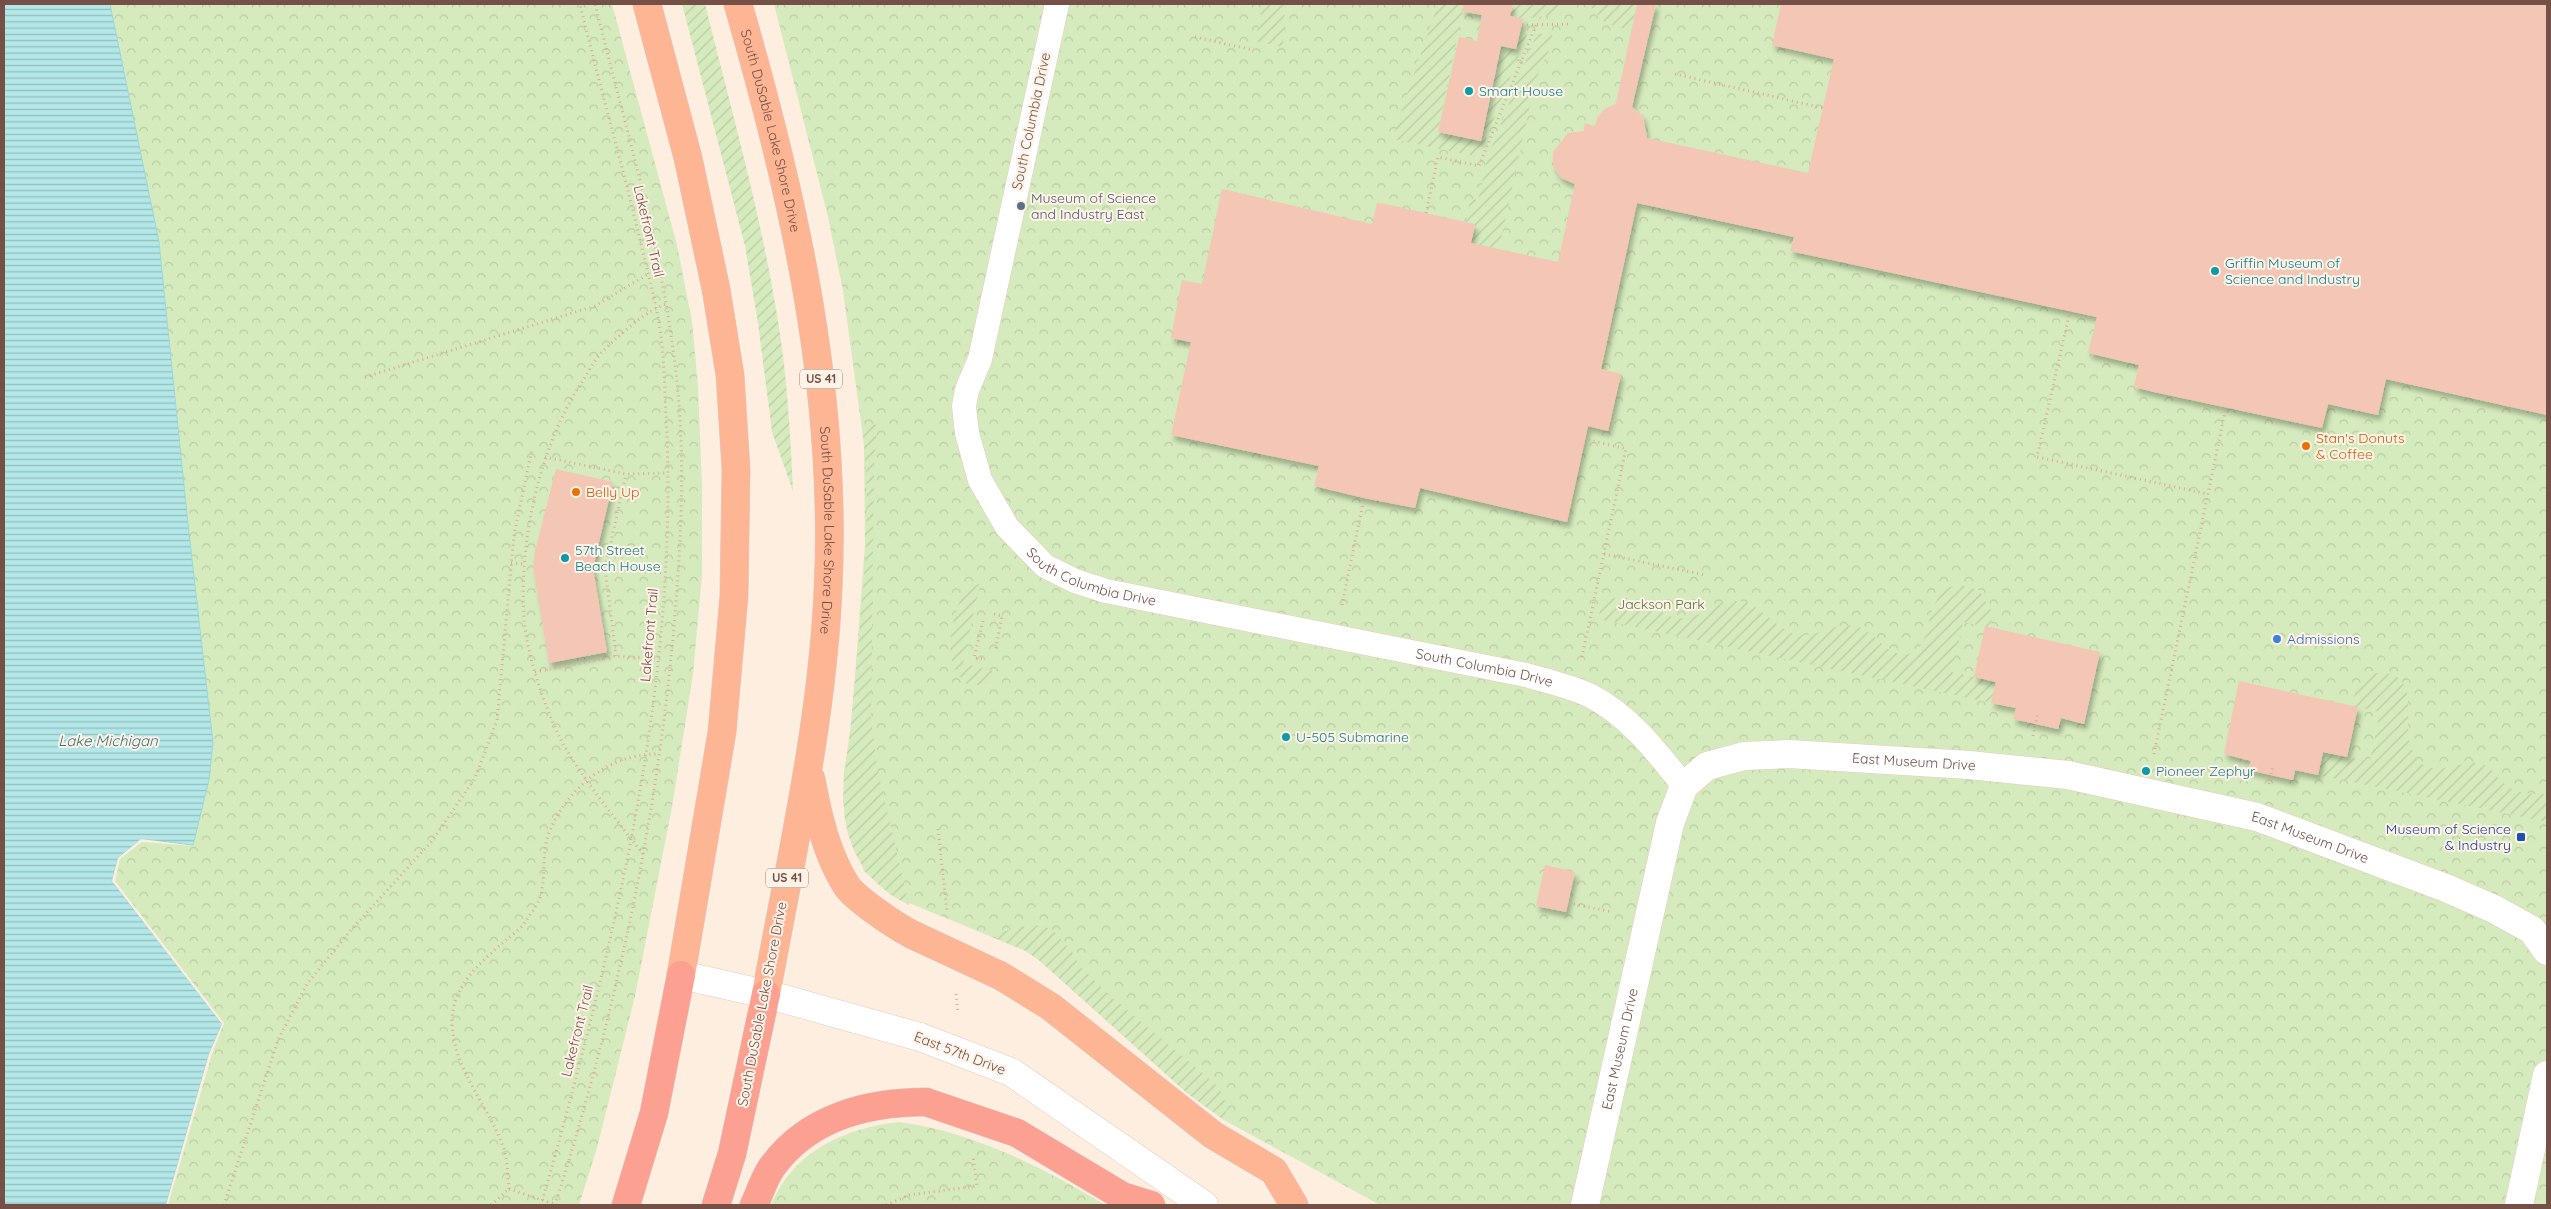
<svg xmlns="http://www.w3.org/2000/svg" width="2551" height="1209" viewBox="0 0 2551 1209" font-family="Quicksand,sans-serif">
	<defs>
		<pattern id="park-crowns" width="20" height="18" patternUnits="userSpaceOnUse" patternTransform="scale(1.25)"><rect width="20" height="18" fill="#d6ebbd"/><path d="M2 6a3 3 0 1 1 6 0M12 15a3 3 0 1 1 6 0" fill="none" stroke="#bbcba4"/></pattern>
		<pattern id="garden-furrows" width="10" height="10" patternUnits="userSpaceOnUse" patternTransform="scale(1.25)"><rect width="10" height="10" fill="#d6ebbd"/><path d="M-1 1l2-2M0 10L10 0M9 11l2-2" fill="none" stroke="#bbcba4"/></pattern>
		<pattern id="water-rules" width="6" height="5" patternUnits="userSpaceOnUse" patternTransform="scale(1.25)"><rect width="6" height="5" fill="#b3e7e8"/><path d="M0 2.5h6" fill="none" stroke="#96bebe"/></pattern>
		<filter id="shadow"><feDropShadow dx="3" dy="5.5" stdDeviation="2.5" flood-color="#0004"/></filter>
	</defs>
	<rect width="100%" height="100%" fill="#fdeedf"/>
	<!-- park -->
	<g fill="url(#park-crowns)">
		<polygon points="110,4 612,4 677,245 692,321 698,386 702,486 702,575 693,674 672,807 635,996 597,1148 579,1205 166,1205 209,1054 222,1024 112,881 118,858 141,839 213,743 188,524 159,242"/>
		<polygon points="774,4 2547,4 2547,1205 1380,1205 1224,1120 1187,1093 1040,961 1026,951 892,896 864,871 847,827 843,800 844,771 851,730 865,544 864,444 843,291 828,217"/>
		<path d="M899 1122C971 1131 1044 1168 1105 1205H771C793 1151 845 1128 899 1122Z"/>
	</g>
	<!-- garden -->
	<g fill="url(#garden-furrows)">
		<path d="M682 4H705C733 117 766 231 782 348 788 395 791 443 793 491L772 432 758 323 745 246Z"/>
		<polygon points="1263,4 1285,4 1283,47 1255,41"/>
		<polygon points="1438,4 1464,4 1438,131 1481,141 1501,46 1516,49 1520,31 1528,32 1479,157 1392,139"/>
		<polygon points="1513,4 1565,4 1561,14 1523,19 1510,16"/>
		<polygon points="1593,4 1637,4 1631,31 1605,23 1591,7"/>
		<polygon points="1537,33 1555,36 1535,82 1499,249 1471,243 1475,224 1466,222 1470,199 1478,200 1487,159"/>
		<path d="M869 423 877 425 874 466 871 719 877 767 909 905C875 888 854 863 846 825 839 787 849 750 852 712 860 618 874 520 862 426Z"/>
		<path d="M980 584 963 663 993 671 983 685H968C964 681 960 677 957 673 943 650 954 606 968 586Z"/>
		<path d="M1958 584 1979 590 1991 610 1992 628 1963 622 1952 672 1996 682 1991 703 1598 619 1603 599C1617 598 1635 596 1648 603 1658 608 1665 617 1678 618 1704 621 1719 591 1749 604 1765 611 1784 635 1800 635 1819 636 1836 622 1856 626 1874 630 1887 658 1908 654 1927 650 1927 626 1932 610 1934 604 1939 597 1942 590Z"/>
		<path d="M2373 673 2393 674C2397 677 2402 681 2404 685 2415 705 2398 740 2421 763 2437 779 2465 756 2484 765 2491 767 2496 776 2501 781 2515 794 2529 794 2547 794V822L2318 775 2323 752 2370 761 2380 712 2350 706 2358 687Z"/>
		<polygon points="1029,925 1043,926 1053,930 1072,952 1079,965 1108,994 1219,1087 1227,1107 1224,1120 1187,1093 1040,961 1026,951 997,939 997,933"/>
	</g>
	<!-- water -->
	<polygon fill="url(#water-rules)" stroke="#99d8da" points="4,4 110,4 159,242 188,524 213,743 209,780 193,845 141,839 118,858 112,881 222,1024 209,1054 166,1205 4,1205"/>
	<!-- pier -->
	<polygon fill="#fdeedf" points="141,839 195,846 142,842 120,859 115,881 224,1023 212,1054 168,1205 166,1205 209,1054 222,1024 112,881 118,858"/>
	<!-- building -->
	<g fill="#f4c6b5" filter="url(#shadow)">
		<polygon points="1464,4 1513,4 1510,16 1523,19 1516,49 1501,46 1481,141 1438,132 1459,37 1477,41 1482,15 1462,11"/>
		<polygon points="1637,4 1656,4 1632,107 1643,116 1647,138 1808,173 1834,59 1772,45 1781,4 2547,4 2547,415 2386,379 2378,415 2328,404 2322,428 2154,392 2134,387 2139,365 2088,353 2097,317 1790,251 1794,237 1637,203 1601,369 1621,374 1608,431 1588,426 1567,522 1420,488 1415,508 1364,498 1314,486 1319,466 1171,435 1191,342 1171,338 1182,280 1202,284 1222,189 1372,224 1377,203 1385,204 1475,224 1471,243 1558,262 1575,184 1561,178 1553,166 1553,152 1568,133 1584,131 1585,123 1595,126 1598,116 1606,108 1616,104"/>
		<polygon points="556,469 613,482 593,568 607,652 549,663 533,566 535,551"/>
		<polygon points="1985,626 2100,652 2084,724 2061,718 2058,729 2036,724 2013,719 2016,708 1991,703 1996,682 1974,677"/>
		<polygon points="2239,681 2358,707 2347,757 2323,752 2318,775 2295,770 2293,780 2248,770 2251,761 2224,754"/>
		<polygon points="1545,865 1575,872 1566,912 1536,906"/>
	</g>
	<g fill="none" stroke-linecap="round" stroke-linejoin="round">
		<defs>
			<g id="service">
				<path id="s1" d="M1057 4 980 359 967 390 964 406 967 433 980 480 1007 527 1045 566 1075 581 1106 591 1526 675C1547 681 1569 686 1589 695 1629 715 1657 752 1684 786"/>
			</g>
			<g id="minor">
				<path id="s2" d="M1585 1205 1670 823 1684 786 1707 766 1744 756 1789 754 1969 765 2068 775 2257 817 2446 888 2494 909 2532 930 2547 951"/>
				<polyline points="2519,1205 2547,1075"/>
			</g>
			<g id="secondary">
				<polyline points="681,975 766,994 920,1037"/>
				<polyline points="1011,1072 1204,1205"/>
			</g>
			<g id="trunk">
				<polyline points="647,4 688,158 716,289 730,375 736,469 734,596 722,732 681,975"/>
				<path id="s3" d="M738 4C793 194 838 390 828 590 822 726 790 861 766 994"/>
				<path d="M811 779C818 816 826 853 846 885 855 899 896 926 911 934"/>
				<polyline points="1001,976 1051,1007 1213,1135 1274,1171 1294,1205"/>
			</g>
			<g id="motorway">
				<polyline points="1017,1133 1122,1196 1151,1205"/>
				<polyline points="626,1205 654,1113 681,975"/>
				<polyline points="716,1205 732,1154 766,994"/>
				<path d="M754 1205C760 1193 764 1178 772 1167 808 1117 868 1102 926 1102"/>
			</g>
		</defs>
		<!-- service casing -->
		<use href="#service" stroke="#e4cbbe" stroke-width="25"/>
		<!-- minor casing -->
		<use href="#minor" stroke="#e4cbbe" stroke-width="29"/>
		<!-- secondary casing -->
		<use href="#secondary" stroke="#e9cabb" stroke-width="29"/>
		<!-- trunk casing -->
		<use href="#trunk" stroke="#d8cecb" stroke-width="29"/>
		<!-- motorway casing -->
		<use href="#motorway" stroke="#d8cecb" stroke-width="29"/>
		<!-- path -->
		<g stroke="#d9aa99" stroke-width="3" stroke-dasharray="1 4" stroke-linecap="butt">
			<polyline points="1522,25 1571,24"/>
			<polyline points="1195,37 1253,50"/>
			<polyline points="1675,74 1823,108"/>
			<polyline points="1426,213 1438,157 1479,166 1536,25"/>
			<polyline points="2070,311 2037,457 2208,494"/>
			<polyline points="365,377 595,306 648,274"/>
			<polyline points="545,457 626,474 668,473"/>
			<polyline points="1604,554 1705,575"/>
			<polyline points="511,563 524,564"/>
			<polyline points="605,569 665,573"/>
			<polyline points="1342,605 1364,498"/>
			<polyline points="994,614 1002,616 995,652"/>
			<polyline points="983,621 974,658 984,659"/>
			<polyline points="616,656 605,569 626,474"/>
			<polyline points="1582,657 1626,449 1586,439"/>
			<polyline points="535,672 616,656 658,659"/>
			<polyline points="2033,736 2038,713"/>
			<polyline points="2154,754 2226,407"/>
			<polyline points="2269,784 2273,765"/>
			<polyline points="938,829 947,911"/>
			<path d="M643 854C615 818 583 780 561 740 545 708 526 653 524 617 519 541 539 449 580 385 587 375 593 362 601 353 616 338 647 309 667 304"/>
			<polyline points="1569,903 1612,912"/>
			<polyline points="956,994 958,1013"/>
			<path d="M555 1156C619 921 676 681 667 436 665 403 665 369 661 336 657 305 648 274 641 244 622 163 599 84 580 4"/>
			<path d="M569 1160C621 986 658 808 674 627 681 543 686 457 676 373 662 247 625 126 595 4"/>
			<path d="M509 1189C507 1175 508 1157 502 1144 486 1102 454 1070 452 1023 451 986 481 962 506 940 512 935 521 929 525 922 530 915 536 907 539 900 547 880 541 856 548 836 564 790 609 753 659 754"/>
			<polyline points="509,1189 557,1205"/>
			<polyline points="224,1205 278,1040 307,984 351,930 432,841 475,778 497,720 514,535 532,449"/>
			<polyline points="491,1205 509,1189"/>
			<polyline points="886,1205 909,1195 977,1186 973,1156"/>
		</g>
		<!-- service -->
		<use href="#service" stroke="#fff" stroke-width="24"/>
		<!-- minor -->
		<use href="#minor" stroke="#fff" stroke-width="28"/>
		<!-- secondary -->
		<use href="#secondary" stroke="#fff" stroke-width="28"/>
		<!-- trunk -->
		<use href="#trunk" stroke="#feb594" stroke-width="28"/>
		<!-- motorway -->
		<use href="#motorway" stroke="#fca092" stroke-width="28"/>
		<defs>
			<polyline id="secondary-bridge" points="920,1037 1011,1072"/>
			<polyline id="trunk-bridge" points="911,934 1001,976"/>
			<polyline id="motorway-bridge" points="926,1102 1017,1133"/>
		</defs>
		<!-- secondary-bridge casing -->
		<use href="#secondary-bridge" stroke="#e9cabb" stroke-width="29" stroke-linecap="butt"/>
		<!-- trunk-bridge casing -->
		<use href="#trunk-bridge" stroke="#d8cecb" stroke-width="29" stroke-linecap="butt"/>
		<!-- motorway-bridge casing -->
		<use href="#motorway-bridge" stroke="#d8cecb" stroke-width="29" stroke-linecap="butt"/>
		<!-- path-bridge -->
		<g stroke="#d9aa99" stroke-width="3" stroke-dasharray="1 4" stroke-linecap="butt">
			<polyline points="541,1205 555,1156"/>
			<polyline points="555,1205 569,1160"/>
		</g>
		<!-- secondary-bridge -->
		<use href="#secondary-bridge" stroke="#fff" stroke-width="28"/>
		<!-- trunk-bridge -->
		<use href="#trunk-bridge" stroke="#feb594" stroke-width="28"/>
		<!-- motorway-bridge -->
		<use href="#motorway-bridge" stroke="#fca092" stroke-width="28"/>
	</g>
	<!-- markers -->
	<g fill="#0f9aa8" stroke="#fff2e7" stroke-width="2">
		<circle cx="1469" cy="91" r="5"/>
		<circle cx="2215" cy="271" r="5"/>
		<circle cx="565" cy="558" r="5"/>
		<circle cx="1286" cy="737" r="5"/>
		<circle cx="2146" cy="771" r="5"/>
	</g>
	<circle fill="#5c6f8a" stroke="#fff2e7" stroke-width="2" cx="1021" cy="206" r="5"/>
	<g fill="#e8710a" stroke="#fff2e7" stroke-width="2">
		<circle cx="2306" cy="446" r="5"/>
		<circle cx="576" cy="492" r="5"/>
	</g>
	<circle fill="#3f7fe0" stroke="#fff2e7" stroke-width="2" cx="2277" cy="639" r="5"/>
	<rect fill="#1a4fb4" stroke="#fff2e7" stroke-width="2" x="2516" y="832" width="10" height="10" rx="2.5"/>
	<g text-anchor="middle" stroke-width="4" stroke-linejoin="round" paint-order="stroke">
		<!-- shield labels -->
		<g fill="#fff2e7" stroke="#9e8176" stroke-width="1">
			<rect x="800" y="369.5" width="42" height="19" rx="4"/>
			<rect x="766" y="868.5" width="42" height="19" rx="4"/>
		</g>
		<g font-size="12" font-weight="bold" fill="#755046">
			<text x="821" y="383">US 41</text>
			<text x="787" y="882">US 41</text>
		</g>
		<!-- culture labels -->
		<g font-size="14" fill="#0d838f" stroke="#fff2e7" text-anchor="start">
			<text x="1479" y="96">Smart House</text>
			<text x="2225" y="268">Griffin Museum of<tspan x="2225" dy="16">Science and Industry</tspan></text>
			<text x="575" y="555">57th Street<tspan x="575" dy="16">Beach House</tspan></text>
			<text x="1296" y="742">U-505 Submarine</text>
			<text x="2156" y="776">Pioneer Zephyr</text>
		</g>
		<!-- street labels -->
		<g font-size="14" fill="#755046" stroke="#fff2e7">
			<text transform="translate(1031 121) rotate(-78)" y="5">South Columbia Drive</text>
			<text dy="5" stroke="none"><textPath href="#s3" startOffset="131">South DuSable Lake Shore Drive</textPath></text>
			<text transform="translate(649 231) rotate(77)" y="5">Lakefront Trail</text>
			<text dy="5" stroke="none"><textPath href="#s3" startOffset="536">South DuSable Lake Shore Drive</textPath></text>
			<text dy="5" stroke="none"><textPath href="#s1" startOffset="645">South Columbia Drive</textPath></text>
			<text transform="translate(649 635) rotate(-85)" y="5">Lakefront Trail</text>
			<text dy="5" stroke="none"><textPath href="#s1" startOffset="1050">South Columbia Drive</textPath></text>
			<text dy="5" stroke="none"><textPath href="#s2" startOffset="670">East Museum Drive</textPath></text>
			<text dy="5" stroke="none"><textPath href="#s2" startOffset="1075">East Museum Drive</textPath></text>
			<text transform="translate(762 1004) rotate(-79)" y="5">South DuSable Lake Shore Drive</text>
			<text transform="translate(577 1031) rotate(-76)" y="5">Lakefront Trail</text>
			<text dy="5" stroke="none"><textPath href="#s2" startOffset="160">East Museum Drive</textPath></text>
			<text transform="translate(960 1053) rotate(21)" y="5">East 57th Drive</text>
		</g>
		<!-- service labels -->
		<g font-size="14" fill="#4e5e75" stroke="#fff2e7" text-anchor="start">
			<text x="1031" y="203">Museum of Science<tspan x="1031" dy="16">and Industry East</tspan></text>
		</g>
		<!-- food labels -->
		<g font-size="14" fill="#c56008" stroke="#fff2e7" text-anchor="start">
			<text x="2316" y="443">Stan's Donuts<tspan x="2316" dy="16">&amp; Coffee</tspan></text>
			<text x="586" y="497">Belly Up</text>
		</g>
		<!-- park labels -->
		<g font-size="14" fill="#54763b" stroke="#fff2e7">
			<text x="1661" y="609">Jackson Park</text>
		</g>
		<!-- shop labels -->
		<g font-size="14" fill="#366cbe" stroke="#fff2e7" text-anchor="start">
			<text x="2287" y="644">Admissions</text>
		</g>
		<!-- transit labels -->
		<g font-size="14" fill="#164399" stroke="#fff2e7" text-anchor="end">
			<text x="2511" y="834">Museum of Science<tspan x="2511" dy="16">&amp; Industry</tspan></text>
		</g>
		<!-- water labels -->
		<g font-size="15" font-style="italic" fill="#39797c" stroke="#fff2e7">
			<text x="108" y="746">Lake Michigan</text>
		</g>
	</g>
	<!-- border -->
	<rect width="2551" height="1209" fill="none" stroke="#755046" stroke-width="10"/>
</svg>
